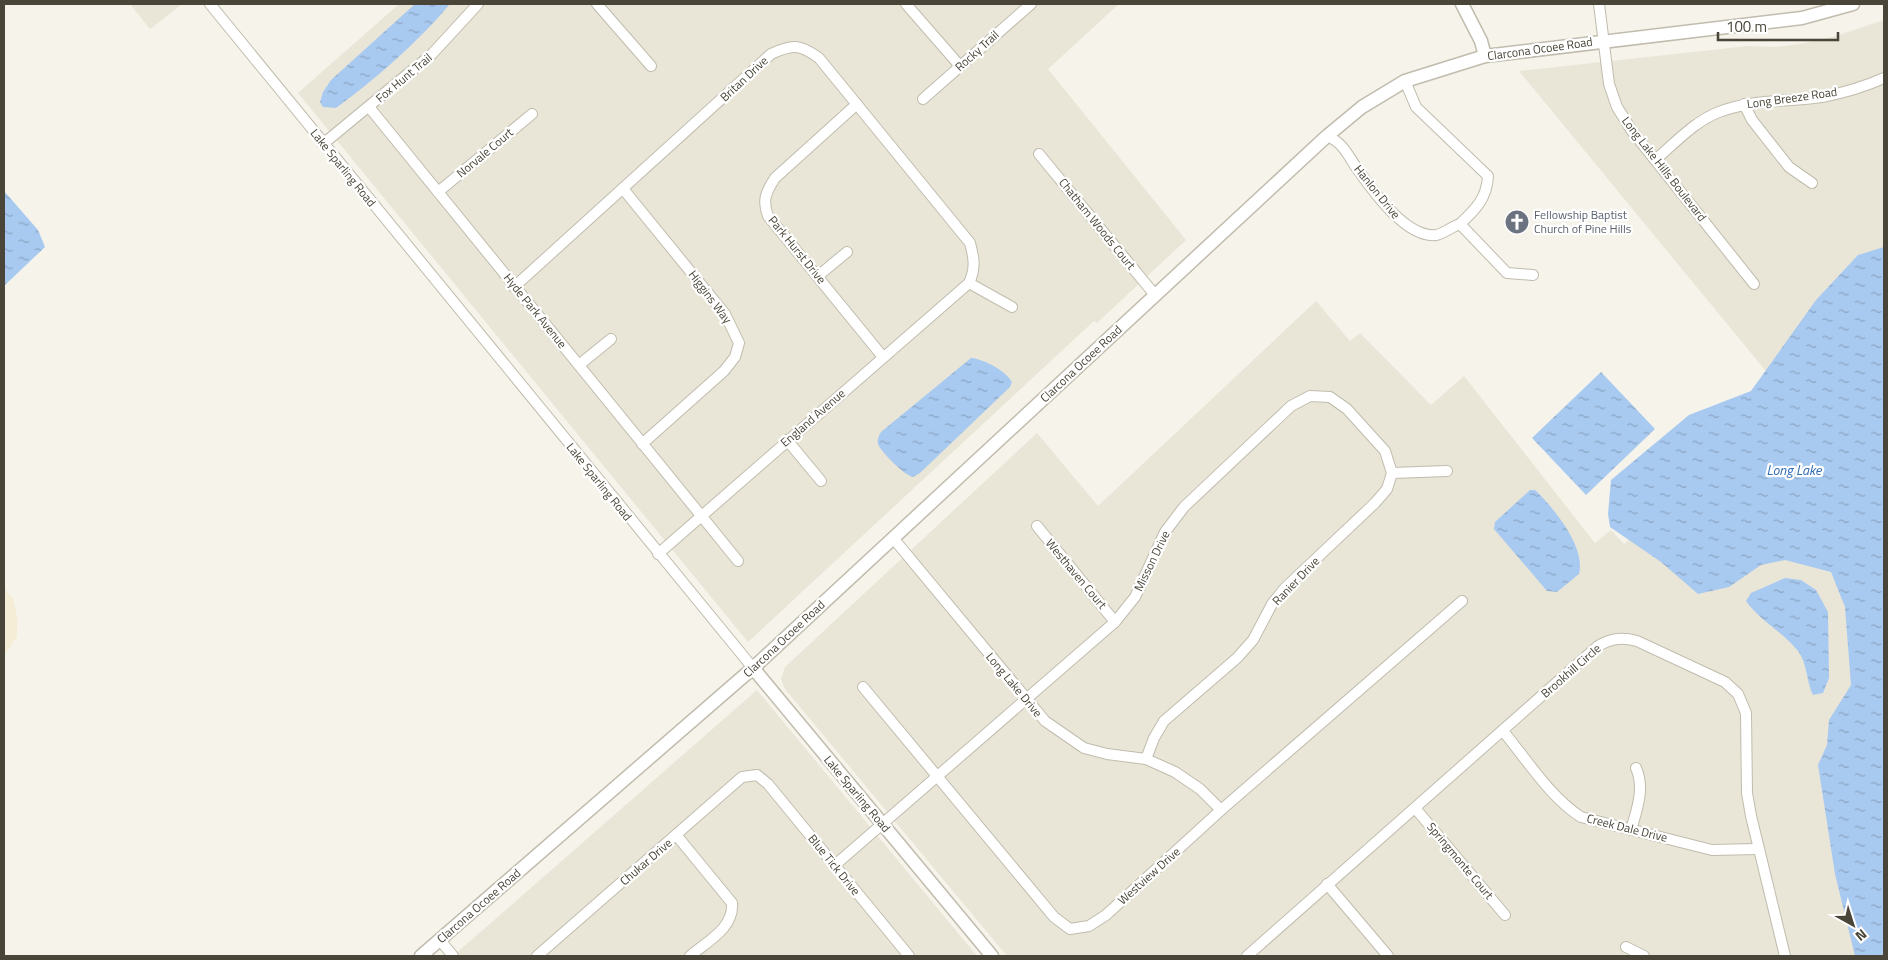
<svg xmlns="http://www.w3.org/2000/svg" width="1888" height="960" viewBox="0 0 1888 960" font-family="'Titillium Web',sans-serif">
	<defs>
		<pattern id="water-ripples" width="26" height="14" patternUnits="userSpaceOnUse" patternTransform="scale(1.25)"><rect width="26" height="14" fill="#a8c9f0"/><path d="M2 4q2-2 4 0t4 0M15 11q2-2 4 0t4 0" fill="none" stroke="#8ba5c3"/></pattern>
	</defs>
	<rect width="100%" height="100%" fill="#f5f3ea"/>
	<!-- residential -->
	<g fill="#e9e6d8">
		<polygon points="130,4 182,4 150,29"/>
		<polygon points="399,4 1119,4 1048,69 1186,240 1097,323 1094,321 748,642 298,93"/>
		<polygon points="1884,20 1884,956 1007,956 785,689 781,679 785,667 1037,433 1098,506 1316,301 1350,341 1360,333 1431,405 1464,376 1595,543 1611,530 1624,544 1788,398 1519,71 1748,46 1776,47 1800,44 1836,36"/>
		<polygon points="757,690 977,956 453,956"/>
	</g>
	<!-- commercial -->
	<polygon fill="#f6edd6" points="4,588 13,599 17,617 17,636 4,656"/>
	<!-- water -->
	<g fill="url(#water-ripples)">
		<path d="M415 4H450C417 43 378 77 336 108L323 107 320 102 323 92 331 80Z"/>
		<polygon points="4,191 38,230 45,247 4,286"/>
		<polygon points="1884,247 1884,956 1855,956 1835,874 1818,765 1827,745 1829,720 1851,685 1845,607 1831,572 1785,560 1761,565 1729,587 1698,594 1661,562 1610,527 1608,514 1611,480 1689,415 1751,391 1816,300 1858,255"/>
		<path d="M971 358C984 359 1006 371 1012 382L1010 387 920 473 913 477C904 475 881 452 878 444 877 439 879 436 881 432Z"/>
		<polygon points="1601,372 1655,429 1586,495 1532,438"/>
		<path d="M1530 490H1535C1553 507 1586 547 1579 574L1557 592 1547 591 1494 529 1495 522Z"/>
		<path d="M1785 578 1801 580 1816 590 1828 612 1829 678 1823 693 1813 695C1806 681 1808 665 1798 651 1783 632 1760 621 1746 601L1751 593Z"/>
	</g>
	<g fill="none" stroke-linecap="round" stroke-linejoin="round">
		<defs>
			<g id="minor">
				<polyline points="210,4 753,668"/>
				<polyline points="597,4 651,66"/>
				<polyline points="906,4 960,66"/>
				<polyline points="1599,4 1609,84 1617,107 1632,131 1754,284"/>
				<path d="M1405 81 1416 107 1488 176C1487 198 1476 209 1460 224"/>
				<polyline points="923,99 1031,4"/>
				<path d="M857 104 775 178C766 192 762 200 768 216L883 357"/>
				<polyline points="1744,104 1752,120 1789,167 1812,183"/>
				<polyline points="369,107 738,561"/>
				<path d="M1327 136C1344 143 1348 156 1358 170 1373 191 1406 238 1436 235 1443 234 1453 226 1460 224L1507 273 1533 275"/>
				<polyline points="323,144 432,54 478,4"/>
				<polyline points="1039,154 1155,295"/>
				<path d="M1655 160C1675 143 1695 121 1719 112 1752 99 1788 102 1822 97 1843 93 1864 87 1884 78"/>
				<polyline points="624,190 725,314 739,343 735,357 724,371 642,444"/>
				<polyline points="438,192 532,114"/>
				<polyline points="818,276 847,252"/>
				<polyline points="969,283 1012,307"/>
				<path d="M514 287 771 54C792 44 800 44 819 58L970 243C974 258 976 268 969 283L658 554"/>
				<polyline points="579,365 611,339"/>
				<polyline points="787,440 821,481"/>
				<polyline points="1392,473 1447,471"/>
				<polyline points="1037,526 1115,622"/>
				<polyline points="893,538 1045,721 1084,748 1107,754 1146,759 1175,772 1200,789 1221,810"/>
				<polyline points="863,687 1054,917 1070,929 1089,926 1106,915 1221,810 1462,601"/>
				<path d="M1503 731C1527 760 1550 797 1581 817L1712 850 1757 849"/>
				<polyline points="1146,759 1154,738 1164,721 1237,658 1253,640 1272,604 1285,588 1375,503 1387,489 1392,473"/>
				<polyline points="1415,808 1505,915"/>
				<path d="M1631 830C1637 809 1645 788 1636 768"/>
				<path d="M677 836 732 903C734 928 708 941 690 956"/>
				<polyline points="835,865 1115,622 1135,597 1165,532 1184,507 1291,406 1310,396 1330,397 1347,409 1385,451 1392,473"/>
				<polyline points="1327,884 1388,956"/>
				<polyline points="440,940 453,956"/>
				<polyline points="1626,947 1644,956"/>
				<polyline points="537,956 742,777 757,775 768,784 909,956"/>
				<path d="M1247 956 1598 646C1612 638 1622 637 1637 641L1725 682 1738 694 1746 713 1747 793 1751 816 1785 956"/>
			</g>
			<g id="tertiary">
				<polyline points="1462,4 1481,41 1485,56"/>
				<polyline points="753,668 992,956"/>
				<polyline points="421,956 753,668 1327,136 1362,107 1405,81 1485,56 1802,18 1853,4"/>
			</g>
		</defs>
		<!-- minor casing -->
		<use href="#minor" stroke="#c1bcad" stroke-width="12"/>
		<!-- tertiary casing -->
		<use href="#tertiary" stroke="#c1bcad" stroke-width="15"/>
		<!-- minor -->
		<use href="#minor" stroke="#fff" stroke-width="10"/>
		<!-- tertiary -->
		<use href="#tertiary" stroke="#fff" stroke-width="12"/>
	</g>
	<!-- icons -->
	<defs>
		<symbol id="church-disc" viewBox="-11 -11 22 22"><circle r="9.5" fill="#6b7280" stroke="#fff"/><path d="M-1.2-6h2.4v3.5h3.3v2.4h-3.3V6h-2.4V-.1h-3.3v-2.4h3.3Z" fill="#fff"/></symbol>
	</defs>
	<g fill-rule="evenodd">
		<use href="#church-disc" x="1503" y="208" width="28" height="28"/>
	</g>
	<g text-anchor="middle" stroke-width="4.5" stroke-linejoin="round" paint-order="stroke">
		<!-- street labels -->
		<g font-size="12" fill="#494538" stroke="#fff">
			<text transform="translate(1540 49) rotate(-8)" y="4">Clarcona Ocoee Road</text>
			<text transform="translate(977 51) rotate(-42)" y="4">Rocky Trail</text>
			<text transform="translate(404 78) rotate(-40)" y="4">Fox Hunt Trail</text>
			<text transform="translate(744 79) rotate(-43)" y="4">Britan Drive</text>
			<text transform="translate(1792 98) rotate(-8)" y="4">Long Breeze Road</text>
			<text transform="translate(485 153) rotate(-40)" y="4">Norvale Court</text>
			<text transform="translate(343 168) rotate(51)" y="4">Lake Sparling Road</text>
			<text transform="translate(1664 169) rotate(52)" y="4">Long Lake Hills Boulevard</text>
			<text transform="translate(1377 192) rotate(51)" y="4">Hanlon Drive</text>
			<text transform="translate(1097 224) rotate(51)" y="4">Chatham Woods Court</text>
			<text transform="translate(797 250) rotate(51)" y="4">Park Hurst Drive</text>
			<text transform="translate(710 297) rotate(53)" y="4">Higgins Way</text>
			<text transform="translate(535 311) rotate(51)" y="4">Hyde Park Avenue</text>
			<text transform="translate(1081 364) rotate(-43)" y="4">Clarcona Ocoee Road</text>
			<text transform="translate(813 418) rotate(-41)" y="4">England Avenue</text>
			<text transform="translate(599 482) rotate(51)" y="4">Lake Sparling Road</text>
			<text transform="translate(1152 561) rotate(-64)" y="4">Misson Drive</text>
			<text transform="translate(1076 574) rotate(50)" y="4">Westhaven Court</text>
			<text transform="translate(1296 581) rotate(-46)" y="4">Ranier Drive</text>
			<text transform="translate(784 639) rotate(-43)" y="4">Clarcona Ocoee Road</text>
			<text transform="translate(1571 671) rotate(-41)" y="4">Brookhill Circle</text>
			<text transform="translate(1014 685) rotate(50)" y="4">Long Lake Drive</text>
			<text transform="translate(857 794) rotate(50)" y="4">Lake Sparling Road</text>
			<text transform="translate(1627 828) rotate(14)" y="4">Creek Dale Drive</text>
			<text transform="translate(1460 861) rotate(50)" y="4">Springmonte Court</text>
			<text transform="translate(646 862) rotate(-41)" y="4">Chukar Drive</text>
			<text transform="translate(834 865) rotate(51)" y="4">Blue Tick Drive</text>
			<text transform="translate(1149 876) rotate(-42)" y="4">Westview Drive</text>
			<text transform="translate(479 906) rotate(-41)" y="4">Clarcona Ocoee Road</text>
		</g>
		<!-- worship labels -->
		<g font-size="12" fill="#5b616d" stroke="#fff" text-anchor="start">
			<text x="1534" y="219">Fellowship Baptist<tspan x="1534" dy="14">Church of Pine Hills</tspan></text>
		</g>
		<!-- water labels -->
		<g font-size="14" font-style="italic" fill="#316bb5" stroke="#fff">
			<text x="1794" y="475">Long Lake</text>
		</g>
	</g>
	<!-- border -->
	<rect width="1888" height="960" fill="none" stroke="#494538" stroke-width="10"/>
	<!-- north arrow -->
	<g transform="translate(1853 925) rotate(141)" stroke="#ffffff" stroke-width="4" paint-order="stroke">
	<path d="M0-4L9 19L0 12L-9 19Z" fill="#494538"/>
	<text y="-8" font-size="14" font-weight="bold" text-anchor="middle" fill="#494538">N</text>
	</g>
	<!-- scale -->
	<path d="M1718 32v8h120v-8" fill="none" stroke="#494538" stroke-width="2.5"/>
	<text x="1726" y="32" font-size="15" fill="#494538" stroke="#ffffff" stroke-width="4" paint-order="stroke">100 m</text>
</svg>
